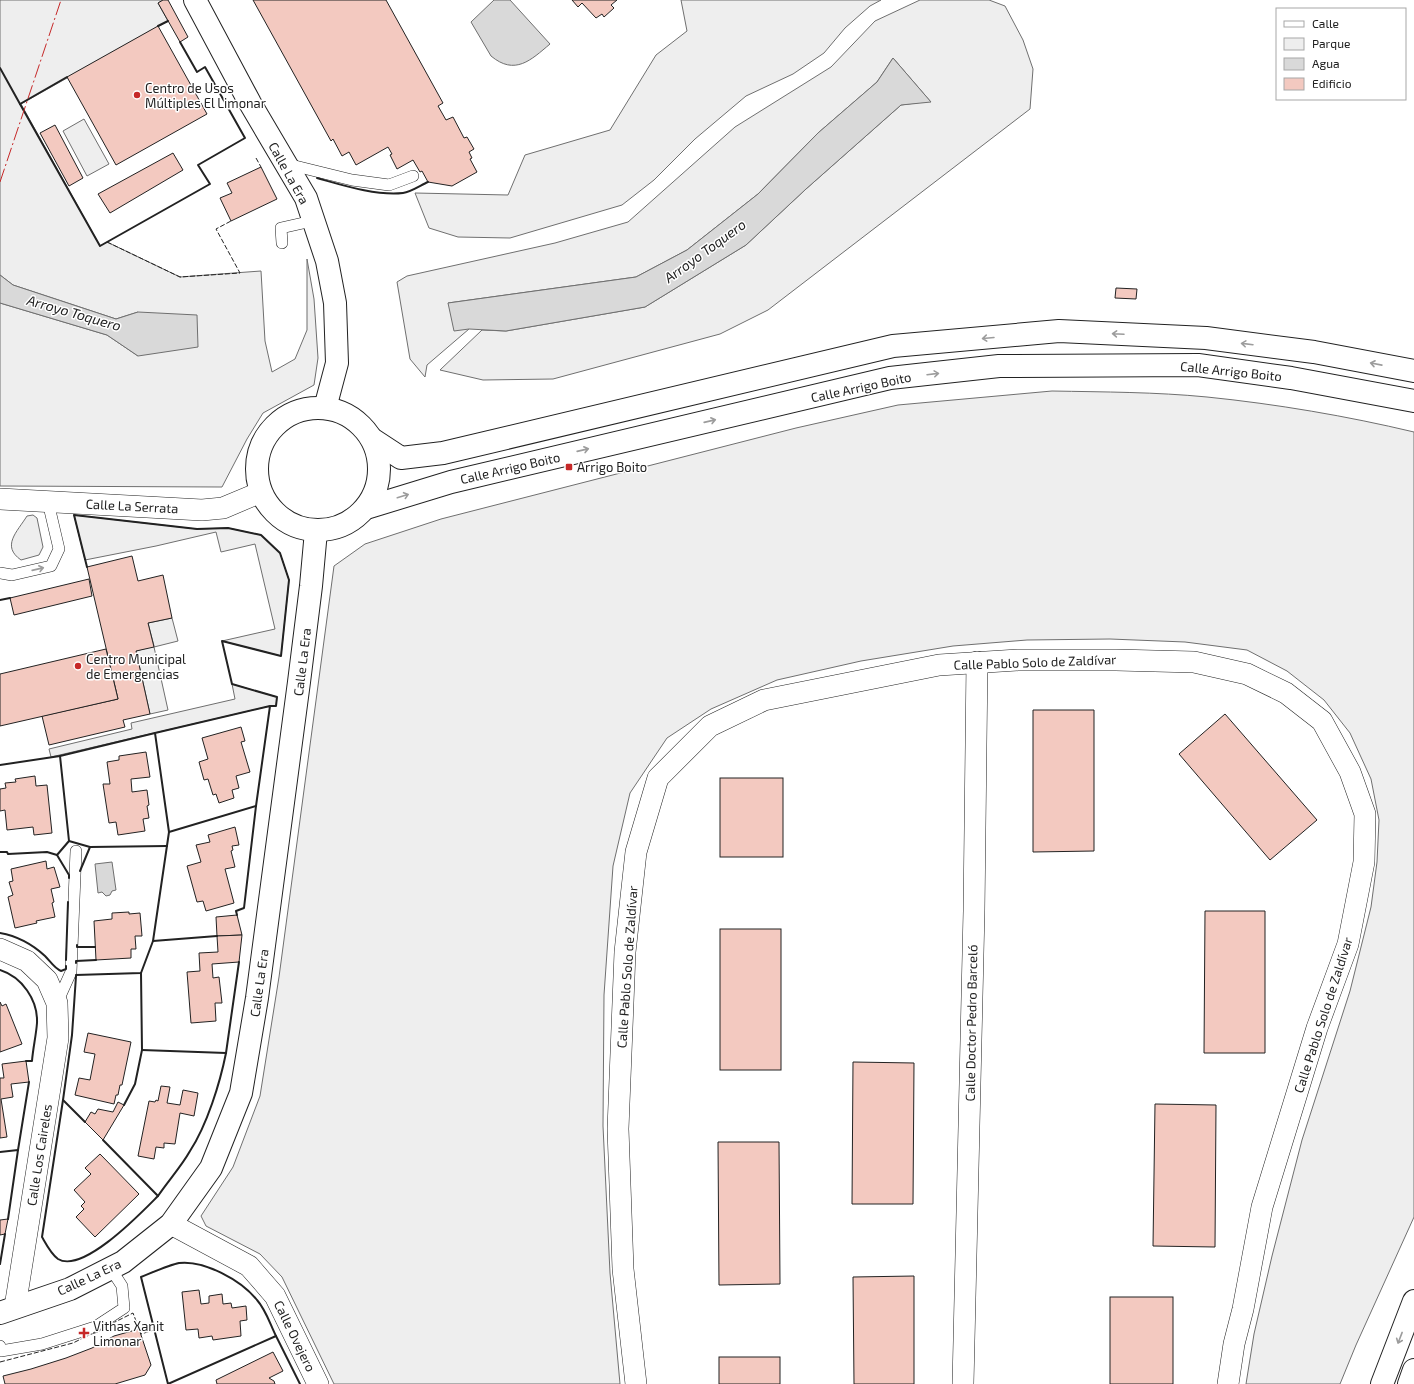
<svg xmlns="http://www.w3.org/2000/svg" width="1414" height="1384" viewBox="0 0 1414 1384" font-family="'Exo 2',sans-serif">
	<rect width="100%" height="100%" fill="#fff"/>
	<!-- green -->
	<g fill="#eee" stroke="#6f6f6f">
		<polygon points="0,0 163,0 158,3 168,21 21,104 100,246 107,242 180,277 261,271 265,341 272,372 295,359 307,330 307,259 314,299 318,358 314,385 263,413 247,439 222,487 0,486 0,303 107,335 138,356 138,312 116,319 13,285 0,275"/>
		<polygon points="681,0 881,0 870,6 845,28 824,53 793,74 746,96 695,139 654,180 622,205 510,238 458,237 429,228 415,193 508,195 525,155 610,130 656,55 687,31"/>
		<polygon points="920,0 989,0 1005,6 1023,40 1033,69 1030,109 768,310 720,334 553,379 483,380 440,370 482,330 506,331 645,307 746,245 806,189 901,105 930,101 893,58 877,82 818,133 758,194 687,250 636,277 448,303 469,329 427,365 425,377 410,359 397,282 407,276 555,243 628,222 735,127 831,67 875,21"/>
		<polygon points="84,119 109,164 87,176 63,131"/>
		<path d="M1052 391C1104 392 1156 392 1207 397 1276 404 1347 416 1414 432V1217L1356 1345 1340 1384H1246L1254 1334 1272 1256 1302 1140 1350 991 1371 907 1377 862 1379 820 1371 779 1350 733 1324 700 1287 671 1247 650 1185 642 1110 639 1027 640 953 646 861 661 777 680 711 709 667 738 630 793 613 866 604 995 603 1126 610 1273 620 1384H334L282 1277 260 1254 206 1226 201 1216 233 1167 260 1096 279 977 334 566 365 544 441 519 796 428 898 405Z"/>
		<path d="M33 515 37 518 43 547 39 555 21 560C1 546 17 532 27 516Z"/>
		<polygon points="74,515 197,529 228,528 261,535 280,553 289,580 281,656 222,641 275,629 255,544 221,552 216,532 156,546 85,560"/>
		<polygon points="172,618 178,641 154,647 168,710 150,714 136,651 154,646 148,623"/>
		<polygon points="232,684 277,697 276,706 270,706 51,757 49,749 132,729 131,723 235,699"/>
	</g>
	<!-- water -->
	<g fill="#d9d9d9" stroke="#6f6f6f">
		<path d="M494 0H510L550 44C531 60 515 76 491 56L471 22Z"/>
		<polygon points="893,58 931,102 901,105 806,189 746,245 645,307 506,331 469,329 454,331 448,303 636,277 687,250 758,194 818,133 877,82"/>
		<polygon points="0,275 13,285 116,319 138,312 197,315 198,347 138,356 107,335 0,303"/>
		<polygon points="112,862 116,890 112,891 110,895 106,896 102,892 98,893 95,864"/>
	</g>
	<!-- building -->
	<g fill="#f3c9c0" stroke="#222">
		<polygon points="163,0 168,0 188,37 180,42 158,3"/>
		<polygon points="253,0 386,0 443,103 438,106 446,120 453,117 464,138 467,137 474,149 469,152 472,158 470,159 477,172 452,186 428,182 422,171 420,172 413,160 397,169 390,155 392,154 388,147 356,165 349,152 342,156 333,139 331,141"/>
		<polygon points="572,0 617,0 611,5 614,8 604,17 602,14 596,18 582,3 578,7"/>
		<polygon points="158,26 207,114 116,165 67,77"/>
		<polygon points="55,125 83,178 69,186 40,133"/>
		<polygon points="173,153 183,170 110,213 98,194"/>
		<polygon points="261,167 277,199 231,221 220,198 232,193 227,183"/>
		<polygon points="1116,288 1137,289 1136,299 1115,298"/>
		<polygon points="132,556 138,581 163,575 172,618 148,623 154,647 136,651 150,714 123,720 125,727 49,745 42,716 118,699 87,567"/>
		<polygon points="89,579 92,596 14,615 10,598"/>
		<polygon points="106,649 118,699 0,726 0,674"/>
		<polygon points="1033,710 1094,710 1094,851 1033,852"/>
		<polygon points="1225,714 1317,820 1270,860 1179,754"/>
		<polygon points="241,727 245,741 241,742 250,772 236,776 239,788 232,790 234,798 219,803 216,794 213,795 208,779 204,780 199,762 208,759 202,738"/>
		<polygon points="146,752 150,777 131,779 132,792 147,790 149,805 147,806 149,818 143,819 145,831 118,835 116,822 109,823 103,784 110,784 107,762 119,760 119,756"/>
		<polygon points="35,776 36,786 47,785 52,833 34,835 33,827 7,830 5,810 0,811 0,789 6,788 5,783 16,782 15,779"/>
		<rect x="720" y="778" width="63" height="79"/>
		<polygon points="235,827 239,845 232,846 233,850 231,851 235,867 225,869 234,903 206,911 203,901 197,902 187,866 201,862 196,845 210,842 208,835"/>
		<polygon points="46,861 47,869 54,867 60,887 51,889 54,902 52,903 55,917 36,921 37,923 15,928 8,897 13,895 9,882 13,881 11,869"/>
		<polygon points="1205,911 1265,911 1265,1053 1204,1053"/>
		<polygon points="129,912 129,914 140,913 142,936 135,936 136,949 131,949 131,958 96,960 94,921 112,919 112,913"/>
		<polygon points="237,915 242,935 217,936 216,917"/>
		<rect x="720" y="929" width="61" height="141"/>
		<polygon points="242,935 239,962 212,964 213,978 219,977 222,1003 215,1003 216,1021 191,1023 187,972 200,971 199,953 218,952 217,936"/>
		<polygon points="0,1002 2,1006 6,1004 22,1044 0,1052"/>
		<polygon points="88,1033 131,1042 122,1085 120,1085 118,1095 116,1095 114,1104 75,1095 79,1078 90,1080 95,1054 84,1052"/>
		<polygon points="26,1061 29,1082 11,1084 13,1097 1,1099 7,1137 0,1138 0,1078 4,1078 2,1064"/>
		<polygon points="853,1062 914,1063 913,1204 852,1204"/>
		<polygon points="161,1086 170,1087 167,1103 180,1105 183,1090 198,1093 194,1116 180,1113 175,1144 164,1143 164,1148 156,1147 154,1159 138,1156 149,1101 155,1102 156,1100 158,1101"/>
		<polygon points="118,1102 124,1105 103,1140 85,1122 91,1112 95,1114 98,1109 113,1112"/>
		<polygon points="1155,1104 1216,1105 1215,1247 1153,1246"/>
		<polygon points="718,1142 779,1142 780,1284 719,1285"/>
		<polygon points="100,1154 139,1194 95,1237 76,1217 84,1209 81,1206 85,1202 74,1190 91,1174 85,1168"/>
		<polygon points="8,1219 5,1234 0,1235 0,1220"/>
		<polygon points="914,1276 914,1384 854,1384 853,1277"/>
		<polygon points="199,1290 201,1304 209,1303 209,1296 222,1294 223,1304 231,1303 232,1308 246,1306 247,1320 240,1321 241,1336 213,1340 212,1336 199,1338 198,1329 186,1330 182,1292"/>
		<rect x="1110" y="1297" width="63" height="87"/>
		<polygon points="139,1329 151,1365 145,1375 115,1384 5,1384 3,1376 31,1369 66,1358 92,1348 114,1336"/>
		<polygon points="273,1352 283,1371 269,1378 274,1381 275,1384 217,1384 216,1380"/>
		<rect x="719" y="1357" width="61" height="27"/>
	</g>
	<g fill="none" stroke-linecap="round" stroke-linejoin="round">
		<defs>
			<g id="lane">
				<polyline points="287,164 352,180 389,185 413,176"/>
				<polyline points="282,243 281,228 312,221"/>
				<polyline points="0,573 12,575 51,566 59,549 48,502"/>
				<polyline points="57,1003 71,972 76,851"/>
				<polyline points="0,1346 1,1351 42,1344 95,1327 124,1308 122,1286 111,1269"/>
			</g>
			<g id="street">
				<polyline points="0,499 202,510 223,508 261,492"/>
				<polyline points="0,949 27,961 47,980 57,1003 58,1038 15,1307"/>
				<polyline points="171,1224 249,1266 275,1296 318,1384"/>
				<polyline points="636,1384 623,1269 618,1129 625,952 636,852 658,778 710,726 764,700 939,665 1018,660 1116,660 1194,662 1247,674 1286,693 1322,721 1350,772 1365,814 1364,862 1348,944 1317,1028 1262,1207 1243,1309 1234,1344 1228,1384"/>
				<polyline points="963,1384 974,911 977,662"/>
			</g>
			<g id="secondary">
				<polyline points="195,0 250,103 306,198 327,261 335,303 337,363 325,408"/>
				<circle cx="318" cy="469" r="61"/>
				<polyline points="372,439 401,458 443,453 893,346 1059,331 1206,338 1314,352 1414,371"/>
				<polyline points="366,508 451,482 890,378 999,366 1198,365 1291,378 1414,401"/>
				<polyline points="0,1313 70,1289 123,1262 171,1224 211,1168 241,1093 257,998 299,682 311,586 316,531"/>
			</g>
			<g id="primary">
				<polyline points="1382,1384 1414,1301"/>
				<polyline points="1409,1384 1414,1370"/>
			</g>
		</defs>
		<!-- lane casing -->
		<use href="#lane" stroke="#222" stroke-width="12"/>
		<!-- street casing -->
		<use href="#street" stroke="#222" stroke-width="22"/>
		<!-- secondary casing -->
		<use href="#secondary" stroke="#222" stroke-width="24"/>
		<!-- primary casing -->
		<use href="#primary" stroke="#222" stroke-width="24"/>
		<!-- lane -->
		<use href="#lane" stroke="#fff" stroke-width="11"/>
		<!-- street -->
		<use href="#street" stroke="#fff" stroke-width="21"/>
		<!-- secondary -->
		<use href="#secondary" stroke="#fff" stroke-width="22"/>
		<!-- primary -->
		<use href="#primary" stroke="#fff" stroke-width="22"/>
		<!-- fence -->
		<g stroke="#222" stroke-width="1" stroke-dasharray="5 2" stroke-linecap="butt">
			<polyline points="256,158 261,167"/>
			<polyline points="107,242 180,277 240,273 216,229 231,221"/>
			<polyline points="0,1362 73,1343 133,1313 141,1334 154,1330"/>
		</g>
		<!-- wall -->
		<g stroke="#222" stroke-width="2">
			<polyline points="158,26 168,21"/>
			<polyline points="0,68 20,104"/>
			<polyline points="67,77 20,104 100,246 210,184 198,165 245,138 205,67 197,72 180,42"/>
			<path d="M317 178C342 185 376 196 403 193 411 192 421 185 428 182"/>
			<polyline points="87,567 74,515 197,529 228,528 261,535 280,553 289,580 281,656 222,641 232,684 277,697 276,706 270,706 155,733 169,832 256,806 270,706"/>
			<polyline points="0,600 10,598"/>
			<polyline points="60,756 155,733"/>
			<polyline points="0,765 60,756 69,841 57,855"/>
			<polyline points="169,832 153,941 217,936"/>
			<polyline points="69,841 90,847"/>
			<polyline points="0,852 7,852 8,854 47,852 57,855 69,875 69,878"/>
			<polyline points="80,871 90,847 167,846"/>
			<polyline points="237,915 236,911 244,908 256,806"/>
			<path d="M0 933C17 936 32 944 45 956 50 961 55 969 61 971L66 969V966"/>
			<polyline points="77,945 77,947 95,947"/>
			<polyline points="66,960 68,902"/>
			<polyline points="76,963 76,961 96,960"/>
			<path d="M0 970C22 977 38 1000 37 1023 36 1036 33 1048 32 1061H26"/>
			<polyline points="76,975 141,973 153,941"/>
			<polyline points="76,976 72,1035 63,1100 85,1122"/>
			<path d="M142 1050 226 1053C220 1083 207 1125 190 1151 181 1167 168 1181 158 1196"/>
			<polyline points="226,1053 239,962"/>
			<path d="M63 1100 42 1237C46 1244 51 1254 58 1259 83 1274 141 1213 158 1196L103 1140"/>
			<polyline points="124,1105 135,1084 142,1050 141,973"/>
			<polyline points="18,1150 29,1082"/>
			<polyline points="0,1152 18,1150 8,1219"/>
			<polyline points="0,1264 5,1234"/>
			<polyline points="276,1336 300,1384"/>
			<path d="M168 1384 141 1277C151 1273 169 1265 179 1263 204 1260 241 1280 257 1300 266 1310 270 1324 276 1336L168 1384"/>
		</g>
		<!-- power -->
		<polyline stroke="#c62828" stroke-width="1" stroke-dasharray="14 3 2 3" stroke-linecap="butt" points="0,182 61,0"/>
	</g>
	<!-- one-way arrows -->
	<defs><path id="oneway-shaft" d="M-6 0H5M1.5-3L5.5 0L1.5 3" fill="none" stroke-width="1.6" stroke-linecap="round" stroke-linejoin="round"/></defs>
	<g stroke="#9c9c9c">
		<use href="#oneway-shaft" transform="translate(1118 334) rotate(-177)"/>
		<use href="#oneway-shaft" transform="translate(988 338) rotate(175)"/>
		<use href="#oneway-shaft" transform="translate(1247 344) rotate(-173)"/>
		<use href="#oneway-shaft" transform="translate(1376 364) rotate(-169)"/>
		<use href="#oneway-shaft" transform="translate(933 374) rotate(-7)"/>
		<use href="#oneway-shaft" transform="translate(710 421) rotate(-13)"/>
		<use href="#oneway-shaft" transform="translate(583 450) rotate(-13)"/>
		<use href="#oneway-shaft" transform="translate(403 496) rotate(-17)"/>
		<use href="#oneway-shaft" transform="translate(38 569) rotate(-13)"/>
		<use href="#oneway-shaft" transform="translate(1400 1338) rotate(111)"/>
	</g>
	<!-- markers -->
	<g fill="#c62828" stroke="#fff" stroke-width="1.5">
		<circle cx="137" cy="95" r="4"/>
		<rect x="565" y="463" width="8" height="8" rx="2"/>
		<circle cx="78" cy="666" r="4"/>
		<path d="M82 1327h4v4h4v4h-4v4h-4v-4h-4v-4h4z"/>
	</g>
	<g text-anchor="middle" stroke-width="3" stroke-linejoin="round" paint-order="stroke">
		<!-- poi labels -->
		<g font-size="13" fill="#222" stroke="#fff" text-anchor="start">
			<text x="145" y="93">Centro de Usos<tspan x="145" dy="15">Múltiples El Limonar</tspan></text>
			<text x="577" y="472">Arrigo Boito</text>
			<text x="86" y="664">Centro Municipal<tspan x="86" dy="15">de Emergencias</tspan></text>
			<text x="93" y="1331">Vithas Xanit<tspan x="93" dy="15">Limonar</tspan></text>
		</g>
		<!-- street labels -->
		<g font-size="13" fill="#222" stroke="#fff">
			<text transform="translate(289 173) rotate(61)" y="5">Calle La Era</text>
			<text transform="translate(1231 371) rotate(6)" y="5">Calle Arrigo Boito</text>
			<text transform="translate(861 387) rotate(-12)" y="5">Calle Arrigo Boito</text>
			<text transform="translate(510 468) rotate(-13)" y="5">Calle Arrigo Boito</text>
			<text transform="translate(132 506) rotate(3)" y="5">Calle La Serrata</text>
			<text transform="translate(302 662) rotate(-83)" y="5">Calle La Era</text>
			<text transform="translate(1035 662) rotate(-2)" y="5">Calle Pablo Solo de Zaldívar</text>
			<text transform="translate(627 967) rotate(-86)" y="5">Calle Pablo Solo de Zaldívar</text>
			<text transform="translate(259 983) rotate(-82)" y="5">Calle La Era</text>
			<text transform="translate(1323 1015) rotate(-72)" y="5">Calle Pablo Solo de Zaldívar</text>
			<text transform="translate(971 1023) rotate(-89)" y="5">Calle Doctor Pedro Barceló</text>
			<text transform="translate(39 1155) rotate(-81)" y="5">Calle Los Caireles</text>
			<text transform="translate(89 1277) rotate(-25)" y="5">Calle La Era</text>
			<text transform="translate(295 1336) rotate(64)" y="5">Calle Ovejero</text>
		</g>
		<!-- water labels -->
		<g font-size="14" font-style="italic" fill="#222" stroke="#fff">
			<text transform="translate(705 251) rotate(-36)" y="5">Arroyo Toquero</text>
			<text transform="translate(74 313) rotate(16)" y="5">Arroyo Toquero</text>
		</g>
	</g>
	<!-- legend -->
	<rect x="1276" y="8" width="130" height="92" fill="#ffffff" stroke="#a7a7a7"/>
	<rect x="1284" y="21" width="20" height="6" fill="#ffffff" stroke="#a7a7a7"/>
	<text x="1312" y="28" font-size="12" fill="#222222">Calle</text>
	<rect x="1284" y="38" width="20" height="12" fill="#eeeeee" stroke="#a7a7a7"/>
	<text x="1312" y="48" font-size="12" fill="#222222">Parque</text>
	<rect x="1284" y="58" width="20" height="12" fill="#d9d9d9" stroke="#a7a7a7"/>
	<text x="1312" y="68" font-size="12" fill="#222222">Agua</text>
	<rect x="1284" y="78" width="20" height="12" fill="#f3c9c0" stroke="#a7a7a7"/>
	<text x="1312" y="88" font-size="12" fill="#222222">Edificio</text>
</svg>
